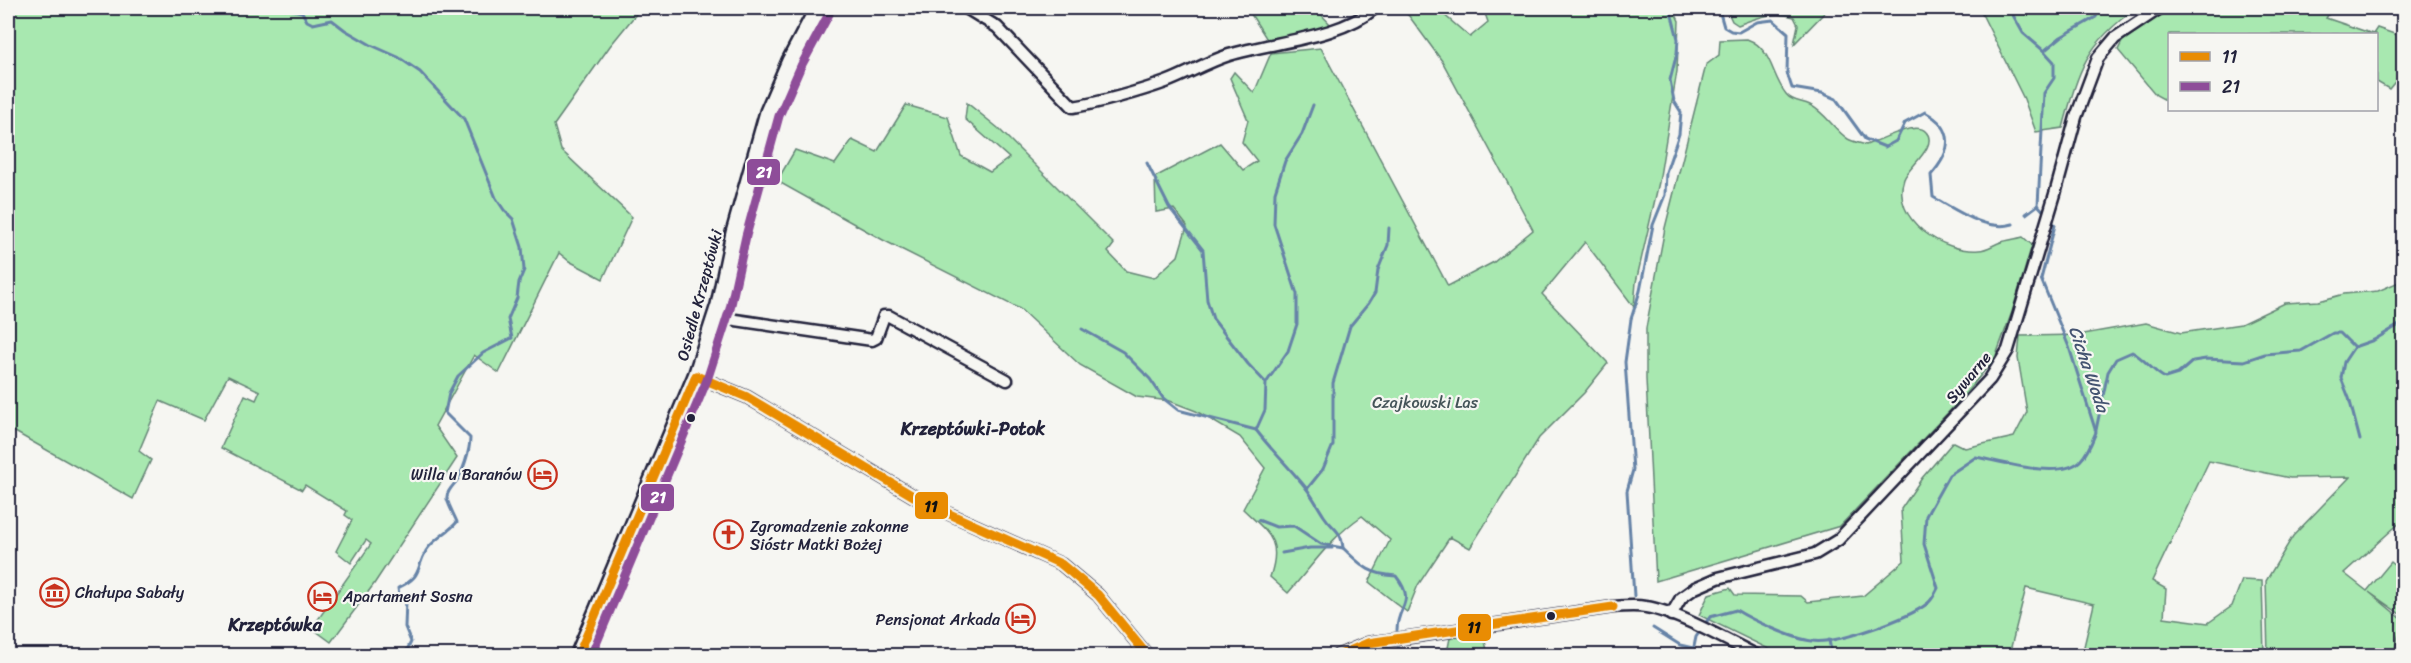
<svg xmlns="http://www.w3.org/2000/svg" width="2411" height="663" viewBox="0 0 2411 663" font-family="Sriracha,sans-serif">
	<rect width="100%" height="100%" fill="#f6f6f2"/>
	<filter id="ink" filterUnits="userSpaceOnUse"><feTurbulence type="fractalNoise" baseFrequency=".0167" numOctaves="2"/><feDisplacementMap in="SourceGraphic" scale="12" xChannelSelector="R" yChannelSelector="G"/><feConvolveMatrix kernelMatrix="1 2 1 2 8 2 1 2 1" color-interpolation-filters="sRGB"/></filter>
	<g filter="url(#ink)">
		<!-- green -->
		<g fill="#a8e8b0" stroke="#658576" stroke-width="1.5">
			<polygon points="8,8 641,8 610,46 554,125 561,150 632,217 603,279 569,261 559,253 499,373 474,355 435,426 457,458 374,584 331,642 312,628 371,544 366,540 351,563 336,551 352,520 345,515 347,511 305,485 302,490 221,448 245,395 256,400 260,391 228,376 204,420 160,401 139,451 151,460 133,499 8,428"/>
			<polygon points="1247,8 1315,8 1332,26 1268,41"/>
			<path d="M1400 8H1436L1470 37 1488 22 1483 8H1673L1679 21 1677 71 1659 182 1636 282 1634 307 1585 242 1542 294 1608 363 1584 393 1539 438 1470 548 1450 537 1418 585 1407 612 1369 582 1390 540 1362 516C1331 537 1313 565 1288 593L1270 577C1283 540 1268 533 1243 509L1265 468 1240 437 1196 411 1170 401 1137 397 1080 365 1020 309 883 240 777 181 795 150 835 164 852 140 877 152 906 105 948 117 961 156 990 172 1009 158 965 119 967 103 998 128 1114 244 1108 252 1126 271 1154 278 1178 256 1187 226 1174 209 1156 212 1155 177 1220 143 1243 170 1257 161 1242 142 1248 120 1230 78 1234 72 1254 93 1271 53 1321 48 1448 286 1494 262 1533 230 1442 61 1409 16Z"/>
			<path d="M1726 8H1829L1794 44 1798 25 1794 17C1774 10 1756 18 1738 25L1732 21Z"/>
			<path d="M1979 8H2136C2085 45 2079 69 2063 128L2036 132 2024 99Z"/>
			<polygon points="2169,8 2333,8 2326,18 2373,34 2377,28 2403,37 2403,72 2389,89 2377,82 2376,34 2170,34 2169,102 2156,95 2118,50 2124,38"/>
			<path d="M1747 39C1772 48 1771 75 1786 94 1792 102 1802 101 1810 105 1826 113 1834 130 1848 139 1853 142 1860 143 1866 145 1879 141 1916 120 1926 132 1939 146 1908 167 1904 179 1890 220 1944 253 1979 250 1987 250 1994 244 2001 242 2008 240 2016 239 2023 237L2032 245 2012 312 1995 358 1961 399 1840 526 1656 581 1646 379V328L1665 228 1706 65 1719 55 1720 40Z"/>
			<polygon points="2403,276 2403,520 2344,573 2367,591 2391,562 2403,572 2403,616 2369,592 2403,620 2393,655 2268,655 2266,581 2293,536 2350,477 2290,478 2209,461 2152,581 2166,589 2164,617 2208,623 2232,606 2242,580 2262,581 2264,655 2082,655 2094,604 2026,588 2009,655 1781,655 1699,615 1709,594 1730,588 1735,595 1801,596 1808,602 1863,596 1904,561 1901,509 1922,478 1953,442 1965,448 2014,437 2027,412 2018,358 2020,336 2078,335 2146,323 2181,333 2241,324 2285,303 2319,301 2344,294 2378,291 2399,282"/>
			<polygon points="1483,632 1488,655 1365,655 1415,650 1439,651 1448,648 1450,638"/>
		</g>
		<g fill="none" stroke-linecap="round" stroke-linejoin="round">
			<!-- stream -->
			<g stroke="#6683a7" stroke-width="3">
				<path d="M282 8 302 12 307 21 313 24 332 20 345 30 371 45 398 57 420 72 464 119 496 198 504 210 513 219 522 247 524 270 519 282 517 298 508 319 512 338 483 353 458 376 449 393 445 413 470 438C470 450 463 473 455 483 451 488 446 493 447 499 449 506 454 515 457 522 448 533 433 539 426 551 415 570 423 576 398 588L399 595 406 600 405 627 411 642 404 656"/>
				<path d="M1711 8 1720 13 1724 27 1731 31 1739 32 1757 22 1773 20 1788 33 1787 73 1792 88 1822 93 1836 99 1865 139 1885 147 1896 141 1905 123 1925 112C1956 129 1952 151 1931 175L1933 197C1955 209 1986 232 2013 224"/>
				<polyline points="2009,8 2023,33 2044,51 2054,62 2054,78 2044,93 2038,205 2046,214"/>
				<polyline points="2044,51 2061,37 2096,17 2100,8"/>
				<path d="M1147 163 1169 207 1203 250 1207 300 1213 319 1248 364 1266 383 1265 410 1256 430C1272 451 1290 468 1306 488 1313 497 1318 507 1324 516 1333 530 1341 529 1343 548 1362 566 1368 574 1396 576 1417 603 1397 605 1397 630"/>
				<polyline points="2026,214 2038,205"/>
				<polyline points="1082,329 1123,352 1150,379 1163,398 1178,410 1256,430"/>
				<polyline points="2354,347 2344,362 2341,378 2349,398 2360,440"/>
				<polyline points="1266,383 1288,351 1297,324 1297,294 1274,224 1275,192 1285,161 1302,134 1313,105"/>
				<path d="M2096 430 2108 372 2116 359 2132 352C2145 359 2152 371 2165 378L2178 374 2193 361 2206 359 2244 361 2265 354 2301 351 2333 333H2340L2354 347 2374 340 2404 322"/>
				<polyline points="1307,489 1323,469 1333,445 1333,383 1350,326 1369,303 1375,293 1378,270 1388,245 1389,228"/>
				<polyline points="1258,520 1276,527 1294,526 1321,544 1343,548"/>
				<polyline points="1282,553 1310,548 1332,548"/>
				<polyline points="1634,596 1627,491 1633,470 1625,362 1631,319 1640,291 1653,225 1665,195 1666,172 1679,134 1681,112 1674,101 1670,80 1677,53 1678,39 1670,8"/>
				<path d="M1704 625 1710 617 1736 610C1752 620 1793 639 1812 641 1835 645 1910 618 1928 603 1933 599 1935 593 1938 588L1924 544 1926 516 1949 475 1976 457C2002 462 2060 480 2080 461 2088 453 2092 442 2096 432L2069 347 2041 279 2055 225 2050 219"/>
				<polyline points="1653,628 1680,645 1693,648"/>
				<polyline points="1829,640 1832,656"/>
				<polyline points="1398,648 1400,656"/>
				<polyline points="1692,656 1696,637 1700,631"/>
			</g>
			<defs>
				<g id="street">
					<path d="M966 8 997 27 1073 107C1099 103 1141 91 1166 82 1187 74 1207 62 1229 55 1274 41 1338 39 1375 8"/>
					<polyline points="715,317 872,340 876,338 884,316 889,316 1007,380"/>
					<polyline points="696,376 747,397 925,503 1061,564 1098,595 1148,656"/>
					<polyline points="1671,615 1681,598 1695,588 1718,578 1815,554 1838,540 1990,379 2008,350 2055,194 2076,117 2098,58 2115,38 2160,8"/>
					<path d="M1337 656 1368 643 1383 641 1613 607C1624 606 1636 605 1646 607 1678 612 1728 641 1758 656"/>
				</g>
				<polyline id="secondary" points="578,656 696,376 719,305 734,233 768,112 790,61 818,8"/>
			</defs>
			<!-- street casing -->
			<use href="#street" stroke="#22223b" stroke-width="15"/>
			<!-- secondary casing -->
			<use href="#secondary" stroke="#22223b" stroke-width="20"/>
			<!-- street -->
			<use href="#street" stroke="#f6f6f2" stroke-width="10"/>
			<!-- secondary -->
			<use href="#secondary" stroke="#f6f6f2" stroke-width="15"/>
			<defs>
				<g id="bus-1">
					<polyline points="696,376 747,397 925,503 1061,564 1098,595 1148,656"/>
					<polyline points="578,656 696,376"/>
					<polyline points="1338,656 1368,643 1613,607"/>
				</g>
				<polyline id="bus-2" points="591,656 707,380 730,309 746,236 779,116 801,66 829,14"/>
			</defs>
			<!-- bus-1 casing -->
			<use href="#bus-1" stroke="#f6f6f2" stroke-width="14"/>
			<!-- bus-2 casing -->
			<use href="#bus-2" stroke="#f6f6f2" stroke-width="14"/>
			<!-- bus-1 -->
			<use href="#bus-1" stroke="#e98c03" stroke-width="9"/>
			<!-- bus-2 -->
			<use href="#bus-2" stroke="#8e4d99" stroke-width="9"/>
		</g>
	</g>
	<!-- icons -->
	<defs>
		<symbol id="hotel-ring" viewBox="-11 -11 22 22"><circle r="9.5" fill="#f6f6f2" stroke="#c8321e" stroke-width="1.5"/><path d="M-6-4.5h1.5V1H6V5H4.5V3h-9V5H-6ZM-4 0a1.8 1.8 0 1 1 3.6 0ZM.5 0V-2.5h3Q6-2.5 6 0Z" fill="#c8321e"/></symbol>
		<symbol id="church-ring" viewBox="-11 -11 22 22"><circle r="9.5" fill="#f6f6f2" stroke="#c8321e" stroke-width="1.5"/><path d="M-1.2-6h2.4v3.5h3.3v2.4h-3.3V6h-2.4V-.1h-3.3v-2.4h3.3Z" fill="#c8321e"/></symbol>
		<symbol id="museum-ring" viewBox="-11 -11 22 22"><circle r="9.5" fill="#f6f6f2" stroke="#c8321e" stroke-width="1.5"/><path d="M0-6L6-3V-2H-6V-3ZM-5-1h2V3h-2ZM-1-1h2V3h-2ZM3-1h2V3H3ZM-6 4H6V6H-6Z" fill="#c8321e"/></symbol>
	</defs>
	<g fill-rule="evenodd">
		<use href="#hotel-ring" x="526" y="458" width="33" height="33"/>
		<use href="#church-ring" x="712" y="518" width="33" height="33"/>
		<use href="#museum-ring" x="38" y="576" width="33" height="33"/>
		<use href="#hotel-ring" x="306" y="580" width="33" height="33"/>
		<use href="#hotel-ring" x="1004" y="602" width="33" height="33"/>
	</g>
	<!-- markers -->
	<g fill="#22223b" stroke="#f6f6f2" stroke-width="2">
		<circle cx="691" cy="418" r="5"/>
		<circle cx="1551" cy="616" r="5"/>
	</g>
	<g text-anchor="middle" stroke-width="4.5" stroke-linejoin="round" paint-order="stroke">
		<!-- street labels -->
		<g font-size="16" fill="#22223b" stroke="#f6f6f2">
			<text transform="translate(699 295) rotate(-75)" y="6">Osiedle Krzeptówki</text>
			<text transform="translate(1968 377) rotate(-50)" y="6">Sywarne</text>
		</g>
		<!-- park labels -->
		<g font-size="16" fill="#445458" stroke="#f6f6f2">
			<text x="1425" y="408">Czajkowski Las</text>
		</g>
		<!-- poi labels -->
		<g font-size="16" fill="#22223b" stroke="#f6f6f2" text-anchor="start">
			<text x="522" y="480" text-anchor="end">Willa u Baranów</text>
			<text x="750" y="532">Zgromadzenie zakonne<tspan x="750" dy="18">Sióstr Matki Bożej</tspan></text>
			<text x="75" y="598">Chałupa Sabały</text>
			<text x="343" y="602">Apartament Sosna</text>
			<text x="1000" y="625" text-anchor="end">Pensjonat Arkada</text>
		</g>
		<!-- water labels -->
		<g font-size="18" font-style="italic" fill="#445371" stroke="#f6f6f2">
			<text transform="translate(2089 369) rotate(71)" y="6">Cicha Woda</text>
		</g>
		<!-- neighbourhood labels -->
		<g font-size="18" font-weight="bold" fill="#22223b" stroke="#f6f6f2">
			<text x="973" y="435">Krzeptówki-Potok</text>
			<text x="275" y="631">Krzeptówka</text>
		</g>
	</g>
	<g stroke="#f6f6f2" stroke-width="2">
		<rect x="746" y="158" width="35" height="28" rx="6" fill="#8e4d99"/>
		<rect x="640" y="483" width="35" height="29" rx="6" fill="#8e4d99"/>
		<rect x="914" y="491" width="35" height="29" rx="6" fill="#e98c03"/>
		<rect x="1457" y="613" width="35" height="29" rx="6" fill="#e98c03"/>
	</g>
	<g font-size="16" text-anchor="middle" font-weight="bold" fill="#fff">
		<text x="764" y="178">21</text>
		<text x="658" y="503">21</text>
	</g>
	<g font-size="16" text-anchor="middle" font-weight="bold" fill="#111">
		<text x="931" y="512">11</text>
		<text x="1474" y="633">11</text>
	</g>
	<!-- margin -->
	<rect width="2411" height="663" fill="none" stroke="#f6f6f2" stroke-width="30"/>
	<rect x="15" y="15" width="2381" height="633" fill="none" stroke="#22223b" stroke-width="2" filter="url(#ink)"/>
	<!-- legend -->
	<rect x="2168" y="33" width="210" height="78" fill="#f6f6f2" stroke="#a1a1a9" stroke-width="1.5"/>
	<rect x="2180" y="52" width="30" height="9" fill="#e98c03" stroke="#a1a1a9" stroke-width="1.5"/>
	<text x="2222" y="63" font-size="18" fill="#22223b">11</text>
	<rect x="2180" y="82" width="30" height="9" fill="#8e4d99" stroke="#a1a1a9" stroke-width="1.5"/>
	<text x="2222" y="93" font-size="18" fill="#22223b">21</text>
</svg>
